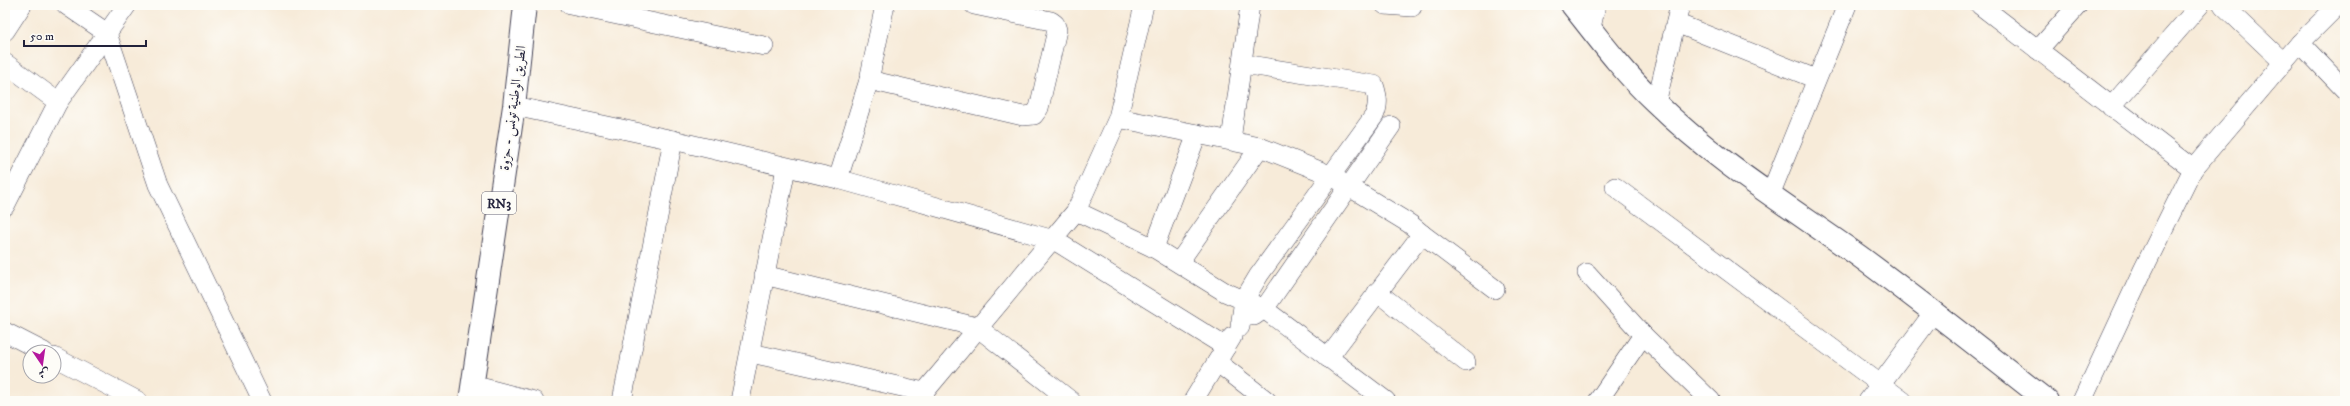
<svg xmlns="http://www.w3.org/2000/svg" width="2350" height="406" viewBox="0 0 2350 406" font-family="'IM FELL DW Pica',Amiri,serif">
	<rect width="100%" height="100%" fill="#fdfcf7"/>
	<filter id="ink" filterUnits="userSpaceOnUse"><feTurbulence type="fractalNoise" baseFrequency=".025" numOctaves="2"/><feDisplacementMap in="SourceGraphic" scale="8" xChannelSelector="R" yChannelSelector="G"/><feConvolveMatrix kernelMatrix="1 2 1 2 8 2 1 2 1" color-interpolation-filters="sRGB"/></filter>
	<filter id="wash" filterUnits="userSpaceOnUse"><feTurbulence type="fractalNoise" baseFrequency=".012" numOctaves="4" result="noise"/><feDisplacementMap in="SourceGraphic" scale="16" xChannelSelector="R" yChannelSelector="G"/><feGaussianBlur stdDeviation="0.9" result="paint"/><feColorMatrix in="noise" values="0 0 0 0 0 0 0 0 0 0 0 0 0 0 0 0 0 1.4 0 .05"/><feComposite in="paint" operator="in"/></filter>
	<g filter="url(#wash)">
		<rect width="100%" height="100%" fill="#f7ebd9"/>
	</g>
	<g filter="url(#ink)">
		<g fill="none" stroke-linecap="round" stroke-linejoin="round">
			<defs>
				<g id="street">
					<polyline points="66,5 107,33 158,185 262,401"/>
					<polyline points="570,5 764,46"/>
					<polyline points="885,5 869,80 1023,116 1034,115 1039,108 1057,30 1055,24 1051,21 974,5"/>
					<polyline points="1385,5 1412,7"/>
					<polyline points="1980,5 2193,169"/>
					<polyline points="2223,5 2284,63"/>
					<polyline points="1676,23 1816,79"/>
					<polyline points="1591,28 1596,5"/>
					<polyline points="5,31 22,5"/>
					<polyline points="2300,43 2345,90"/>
					<polyline points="2038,50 2078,5"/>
					<polyline points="5,63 58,102"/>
					<polyline points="1656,103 1680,5"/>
					<polyline points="514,106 673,140 838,179 1054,240 1226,347"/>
					<polyline points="2111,107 2200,5"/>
					<polyline points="1118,118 1197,134"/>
					<polyline points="1231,140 1250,5"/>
					<polyline points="838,179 869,80"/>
					<polyline points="1615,187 1903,401"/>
					<polyline points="1770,195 1847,5"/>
					<polyline points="5,206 58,102 127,5"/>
					<polyline points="1076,211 1118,118 1144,5"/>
					<polyline points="1422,234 1495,289"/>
					<polyline points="1154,248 1197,134 1260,147"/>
					<polyline points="1179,262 1260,147 1330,175 1410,224 1422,234 1328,358"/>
					<polyline points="1587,273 1643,335 1711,401"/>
					<polyline points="764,275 977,327 1071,401"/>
					<polyline points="1377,292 1466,362"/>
					<polyline points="1254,316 1264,309 1391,126"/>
					<path d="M1240 327 1244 300 1259 275 1374 116C1379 105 1378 97 1374 85L1243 64"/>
					<polyline points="5,332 44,352"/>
					<polyline points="751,353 924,392"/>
					<polyline points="54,357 138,401"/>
					<polyline points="1217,362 1267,401"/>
					<polyline points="472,385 534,401"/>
					<polyline points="622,401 673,140"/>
					<polyline points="740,401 786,168"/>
					<polyline points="917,401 1076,211 1154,248 1225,292 1264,309 1386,401"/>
					<polyline points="1193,401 1232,337"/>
					<polyline points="1598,401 1643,335"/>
					<polyline points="1868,401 1934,312"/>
					<polyline points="2082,401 2143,270 2193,169 2300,43 2338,5"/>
				</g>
				<path id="secondary" d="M1572 5C1598 38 1624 73 1655 102 1716 162 1790 207 1859 256 1923 303 1985 352 2047 401"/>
				<polyline id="primary" points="470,401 514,106 525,5"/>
			</defs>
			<!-- street casing -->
			<use href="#street" stroke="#424053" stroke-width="20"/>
			<!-- secondary casing -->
			<use href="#secondary" stroke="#424053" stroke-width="24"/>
			<!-- primary casing -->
			<use href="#primary" stroke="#424053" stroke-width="24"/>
			<!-- street -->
			<use href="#street" stroke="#fff" stroke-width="19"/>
			<!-- secondary -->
			<use href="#secondary" stroke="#fff" stroke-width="22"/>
			<!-- primary -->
			<use href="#primary" stroke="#fff" stroke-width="22"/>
		</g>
	</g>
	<g text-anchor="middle" stroke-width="4" stroke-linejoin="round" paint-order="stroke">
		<!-- shield labels -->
		<rect fill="#fdfcf7" stroke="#646373" stroke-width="1" x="482" y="192" width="34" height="22" rx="3"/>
		<g font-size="13" font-weight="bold" fill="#22223b">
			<text x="499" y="208">RN3</text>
		</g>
		<!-- street labels -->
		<g font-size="14" fill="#22223b" stroke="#fdfcf7">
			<text transform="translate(512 108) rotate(-82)" y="5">الطريق الوطنية تونس - حزوة</text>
		</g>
	</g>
	<!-- margin -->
	<rect width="2350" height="406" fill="none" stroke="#fdfcf7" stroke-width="20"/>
	<!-- north arrow -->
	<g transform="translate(42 364) rotate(167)"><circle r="19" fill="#fdfcf7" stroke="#a5a5ac"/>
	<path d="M0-3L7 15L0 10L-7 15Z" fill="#b5179e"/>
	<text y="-6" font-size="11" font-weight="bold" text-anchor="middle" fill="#22223b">ش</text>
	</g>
	<!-- scale -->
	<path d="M24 40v6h122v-6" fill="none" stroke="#22223b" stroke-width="2"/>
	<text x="30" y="40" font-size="12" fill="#22223b" stroke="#fdfcf7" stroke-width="3" paint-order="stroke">50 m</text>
</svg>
